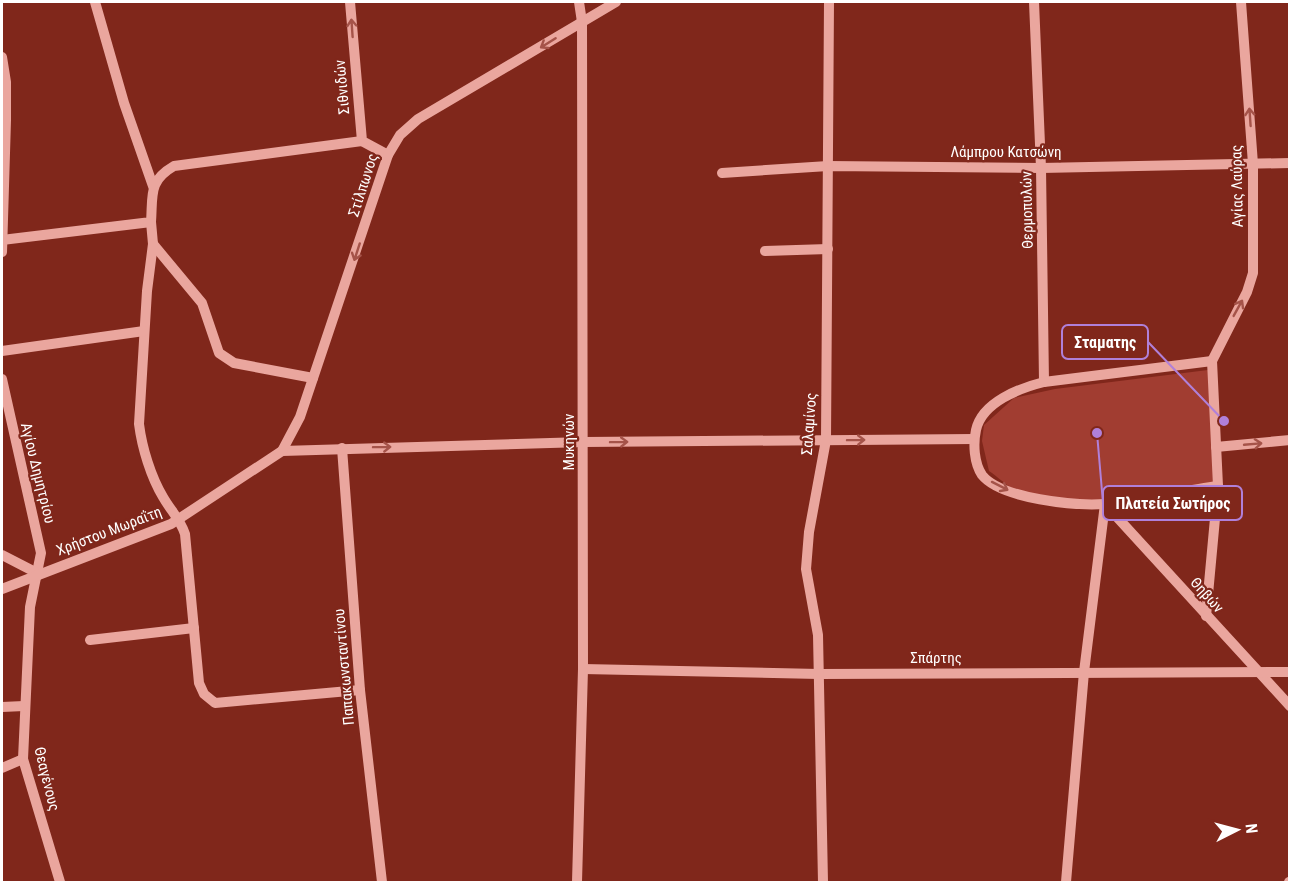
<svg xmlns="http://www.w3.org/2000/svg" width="1291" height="884" viewBox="0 0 1291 884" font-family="'Roboto Condensed',sans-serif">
	<rect width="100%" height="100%" fill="#80271b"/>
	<!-- green -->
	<path fill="#a13d31" d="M1208 370 1215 483C1151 493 1083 512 1019 492 1009 488 998 477 989 471L982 441 984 425 1014 398 1055 389Z"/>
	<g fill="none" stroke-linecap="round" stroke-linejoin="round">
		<!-- minor -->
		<g stroke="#eaa69e" stroke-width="10">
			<polyline points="95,2 124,103 153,186"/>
			<polyline points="350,2 362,141 388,155"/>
			<polyline points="1034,2 1041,168 1044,382"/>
			<polyline points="2,57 6,82 6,120 2,252"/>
			<polyline points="722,173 828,166 1041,168 1290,163"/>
			<path d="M151 222 153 244 147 291 139 424C142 448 151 477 163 497 171 511 180 519 185 534L199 683 204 694 215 703 360 690"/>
			<path d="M2 240 151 222C153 195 148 181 174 166L362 141"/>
			<polyline points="153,244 202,303 219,353 234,363 313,378"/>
			<polyline points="765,251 828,249"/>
			<polyline points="2,351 144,331"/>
			<path d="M1212 361 1044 382C1020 388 982 402 976 430 973 444 974 463 982 475 1001 499 1076 506 1105 504 1142 501 1181 491 1218 486"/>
			<polyline points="2,379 41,553 30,607 23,759 60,882"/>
			<polyline points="1216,447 1290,440"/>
			<polyline points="342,448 360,690 382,882"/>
			<polyline points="282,451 584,442 974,439"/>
			<polyline points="1105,504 1290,706"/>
			<polyline points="2,555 39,574"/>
			<polyline points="2,589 171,524 282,451 300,417 388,155 400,135 418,119 616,2"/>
			<polyline points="1206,616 1218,486 1212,361 1247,292 1253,273 1253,164 1241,2"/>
			<polyline points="90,640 194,628"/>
			<polyline points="583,669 819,674 1290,672"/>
			<polyline points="2,707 24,706"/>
			<polyline points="2,768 23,759"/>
			<polyline points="577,882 583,669 582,22 579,2"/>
			<polyline points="823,882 818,635 806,569 809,532 826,440 829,2"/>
			<polyline points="1066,882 1084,672 1105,504"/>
			<polyline points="1289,882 1290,882"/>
		</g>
	</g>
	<!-- one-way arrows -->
	<defs><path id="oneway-shaft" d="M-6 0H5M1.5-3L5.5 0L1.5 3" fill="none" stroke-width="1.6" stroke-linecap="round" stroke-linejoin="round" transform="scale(1.5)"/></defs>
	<g stroke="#a55349">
		<use href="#oneway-shaft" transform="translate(352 28) rotate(-94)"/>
		<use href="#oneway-shaft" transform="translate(548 43) rotate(148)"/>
		<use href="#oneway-shaft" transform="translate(1250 117) rotate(-94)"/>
		<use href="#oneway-shaft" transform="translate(357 252) rotate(108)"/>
		<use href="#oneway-shaft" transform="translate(1238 308) rotate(-61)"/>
		<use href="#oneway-shaft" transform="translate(856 440) rotate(-1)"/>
		<use href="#oneway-shaft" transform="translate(619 442) rotate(-1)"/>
		<use href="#oneway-shaft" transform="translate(1253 444) rotate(-5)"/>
		<use href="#oneway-shaft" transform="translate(382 447) rotate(-1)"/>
		<use href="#oneway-shaft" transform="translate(1000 486) rotate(27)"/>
	</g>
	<g text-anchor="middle" stroke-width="4.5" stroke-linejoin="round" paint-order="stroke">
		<!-- street labels -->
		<g font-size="15" fill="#fff" stroke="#80271b">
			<text transform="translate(342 87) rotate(-95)" y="5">Σιθνιδών</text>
			<text x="1006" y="157">Λάμπρου Κατσώνη</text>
			<text transform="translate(363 185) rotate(-72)" y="5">Στίλπωνος</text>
			<text transform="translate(1237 186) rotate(-91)" y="5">Αγίας Λαύρας</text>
			<text transform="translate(1027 210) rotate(-91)" y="5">Θερμοπυλών</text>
			<text transform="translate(809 424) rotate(-86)" y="5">Σαλαμίνος</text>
			<text transform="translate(569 442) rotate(-90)" y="5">Μυκηνών</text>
			<text transform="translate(38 473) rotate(76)" y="5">Αγίου Δημητρίου</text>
			<text transform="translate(109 531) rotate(-21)" y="5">Χρήστου Μωραΐτη</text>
			<text transform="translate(1207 595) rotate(48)" y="5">Θηβών</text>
			<text x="936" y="663">Σπάρτης</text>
			<text transform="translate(344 667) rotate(-95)" y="5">Παπακωνσταντίνου</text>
			<text transform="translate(47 779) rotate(76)" y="5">Θεαγένους</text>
		</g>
	</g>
	<!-- callouts -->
	<path fill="none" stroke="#b080d9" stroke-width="2" d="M1224 421L1148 342M1097 433L1103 503"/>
	<g fill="#b080d9" stroke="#80271b" stroke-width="2">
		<circle cx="1224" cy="421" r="6"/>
		<circle cx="1097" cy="433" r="6"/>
	</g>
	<g fill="#80271b" stroke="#b080d9" stroke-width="2">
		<rect x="1062" y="325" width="86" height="34" rx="6"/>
		<rect x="1103" y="486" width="139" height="34" rx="6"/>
	</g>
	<g font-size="16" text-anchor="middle" font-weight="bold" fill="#fff">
		<text x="1105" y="348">Σταματης</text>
		<text x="1173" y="509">Πλατεία Σωτήρος</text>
	</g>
	<!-- border -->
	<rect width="1291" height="884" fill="none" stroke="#ffffff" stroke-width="6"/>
	<!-- north arrow -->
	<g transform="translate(1237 830) rotate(84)" stroke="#80271b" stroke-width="4.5" paint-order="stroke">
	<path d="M0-4.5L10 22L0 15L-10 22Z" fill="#ffffff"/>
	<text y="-9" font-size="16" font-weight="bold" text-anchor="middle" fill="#ffffff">N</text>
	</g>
</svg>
